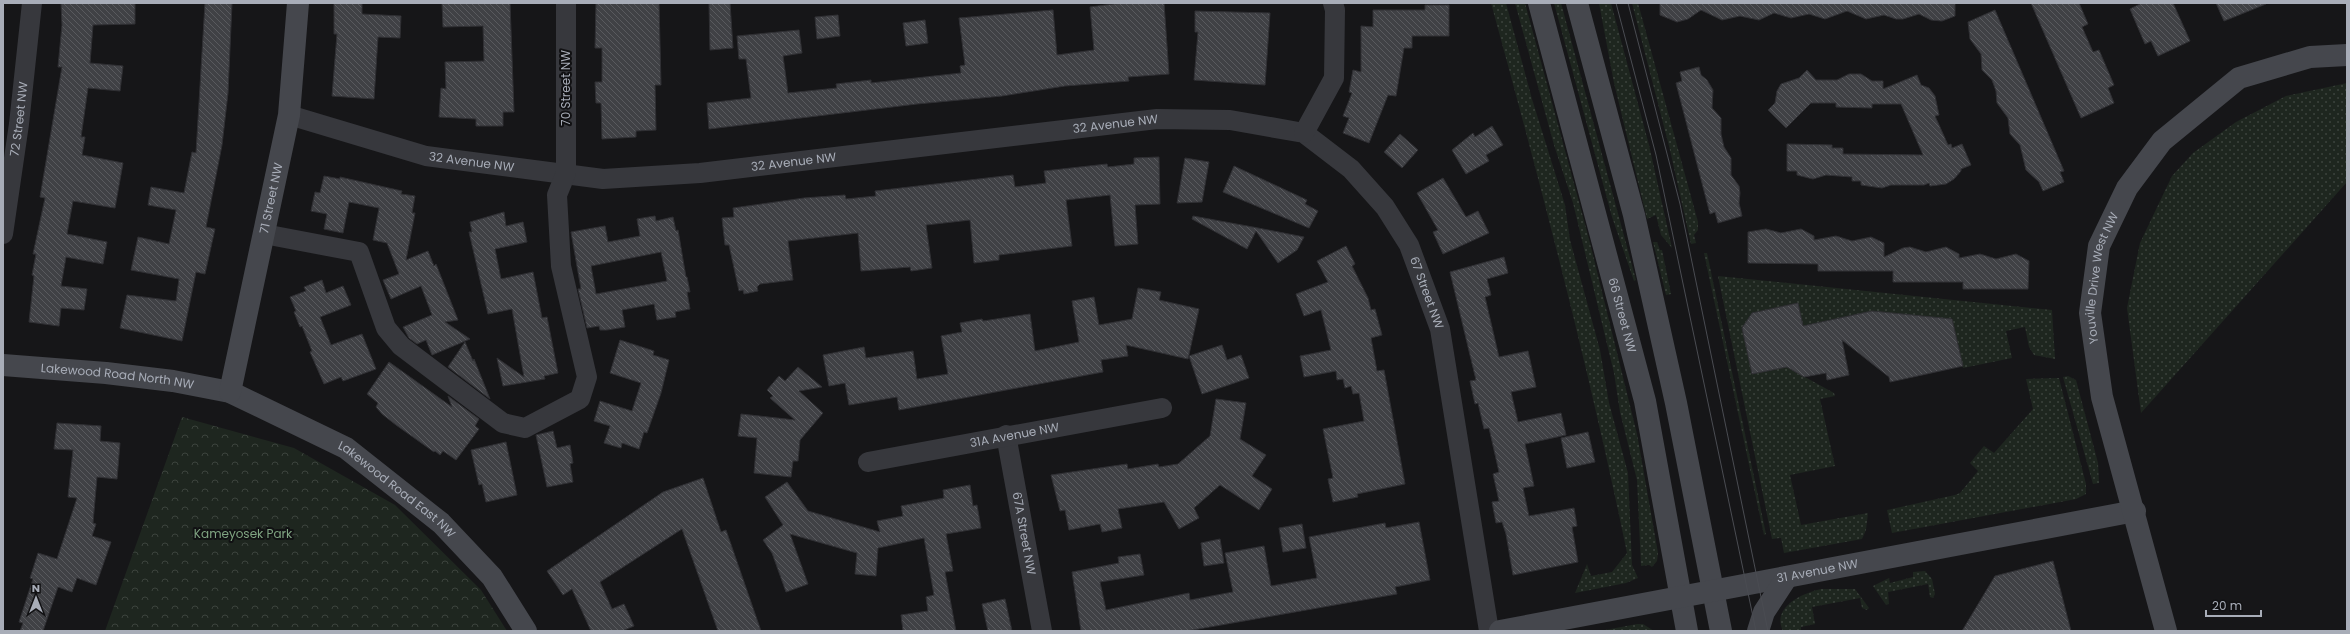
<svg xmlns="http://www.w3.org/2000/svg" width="2350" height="634" viewBox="0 0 2350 634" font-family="Poppins,sans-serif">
	<defs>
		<pattern id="grass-dots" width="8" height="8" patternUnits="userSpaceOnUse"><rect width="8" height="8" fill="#1e261f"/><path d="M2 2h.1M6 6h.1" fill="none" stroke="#3c433d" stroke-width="1.8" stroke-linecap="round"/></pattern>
		<pattern id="forest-crowns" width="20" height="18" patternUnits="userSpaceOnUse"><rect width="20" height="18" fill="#1e261f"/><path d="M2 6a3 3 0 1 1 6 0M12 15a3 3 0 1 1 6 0" fill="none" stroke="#3c433d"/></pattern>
		<pattern id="building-back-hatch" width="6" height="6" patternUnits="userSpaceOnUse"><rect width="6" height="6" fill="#404145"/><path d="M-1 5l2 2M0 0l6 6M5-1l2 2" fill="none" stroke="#595a5e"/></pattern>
	</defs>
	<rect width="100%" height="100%" fill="#161618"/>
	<!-- grass -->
	<g fill="url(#grass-dots)">
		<path d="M1491 3H1506L1532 99 1565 205 1570 240 1600 350 1609 403 1628 473 1632 565 1638 578 1626 583 1575 593 1587 564 1591 576 1612 572 1627 553C1589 368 1541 186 1491 3Z"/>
		<polygon points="1515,3 1525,3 1589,239 1637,434 1658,553 1657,561 1652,567 1649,565 1641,566 1637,480 1620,412 1614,373 1573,203 1554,145"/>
		<polygon points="1554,3 1561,3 1636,280 1634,281 1612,217"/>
		<polygon points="1599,3 1611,3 1649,145 1672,248 1661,235 1656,215 1647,219 1614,83"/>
		<polygon points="1632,3 1638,3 1698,222 1698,230 1694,235 1696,243 1691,244 1670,150"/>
		<polygon points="2347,83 2347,182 2141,413 2127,308 2140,243 2172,176 2193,153 2236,122 2286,96"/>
		<polygon points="1653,242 1657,242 1660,250 1662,250 1671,294 1666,295"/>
		<polygon points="1704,253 1707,253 1766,534 1764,535"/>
		<polygon points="1718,276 2052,310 2055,359 2034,355 2029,347 2025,327 2006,331 2012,358 1963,368 1952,318 1945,320 1872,311 1803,326 1797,303 1752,313 1742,328 1752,374 1793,365 1794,371 1834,393 1835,396 1820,399 1835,466 1790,475 1801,525 1868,513 1866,530 1862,539 1784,553 1781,538 1772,539"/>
		<polygon points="2068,376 2076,380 2098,463 2099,483 2093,484 2063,377"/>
		<polygon points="2059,378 2086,484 2086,494 2076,499 1892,533 1887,510 1955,495 1960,493 1978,471 1970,463 1984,446 1994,453 2033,409 2026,379"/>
		<polygon points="1925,571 1932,579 1935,594 1933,598 1930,597 1928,584 1888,592 1889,604 1886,605 1873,586 1889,578 1890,583 1913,577 1913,572"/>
		<path d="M1821 589H1855L1869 608 1867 610 1862 608 1860 598 1812 607 1815 624 1801 627V631H1783C1771 607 1803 593 1821 589Z"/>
		<polygon points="1643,624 1654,631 1600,631 1637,624"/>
	</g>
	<!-- forest -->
	<polygon fill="url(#forest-crowns)" points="182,417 294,448 395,505 481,590 507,631 105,631"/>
	<!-- building -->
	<g fill="url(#building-back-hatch)" stroke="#303034" fill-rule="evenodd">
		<polygon points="61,3 135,3 135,24 93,25 90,63 123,66 120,91 88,88 81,137 85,137 82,155 123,163 115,208 73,201 67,234 107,242 103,264 66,257 61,286 87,289 84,310 61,308 59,326 29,322 34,276 32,275 36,254 33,254 45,198 40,197 62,67 58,67 62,25"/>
		<polygon points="205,3 232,3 228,93 222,145 206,227 215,229 205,274 196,272 182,341 120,328 127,295 176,301 179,279 131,270 138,237 169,244 176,210 148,205 151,187 184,193 192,152 196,153"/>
		<polygon points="334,3 362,3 362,14 401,16 400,38 378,37 374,99 332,96 337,34 334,34"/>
		<polygon points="442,3 510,3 514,112 503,112 503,126 476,126 476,119 439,117 441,88 446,89 445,62 484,61 483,26 443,27"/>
		<polygon points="596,3 659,3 661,85 655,85 656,130 636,131 636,137 602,139 601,103 596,103 595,82 602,82 602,48 595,48"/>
		<polygon points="709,3 730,3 733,48 710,50"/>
		<polygon points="1121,3 1164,3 1169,74 1128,77 1129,81 1065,86 1002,96 917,104 709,129 707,103 751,98 746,59 739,59 737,36 799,30 802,53 783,56 788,93 837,88 836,84 871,80 871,83 961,73 960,66 965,65 959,18 1053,10 1057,55 1094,50 1090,7"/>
		<polygon points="1660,3 1955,3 1955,16 1942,21 1931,20 1919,14 1903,19 1896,19 1884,15 1866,19 1847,11 1825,19 1809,14 1791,18 1774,13 1759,20 1740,16 1722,20 1701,10 1688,19 1677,22 1660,15"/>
		<polygon points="2031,3 2079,3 2088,24 2082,27 2093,52 2099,50 2114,85 2108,88 2114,103 2081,118"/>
		<polygon points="2142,3 2173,3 2190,41 2158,56 2151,41 2145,44 2130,9"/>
		<polygon points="2216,3 2266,3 2266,4 2224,21"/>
		<polygon points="1425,5 1449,5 1449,36 1412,36 1412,48 1404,48 1396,96 1388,95 1369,143 1343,133 1349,118 1343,116 1352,93 1349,92 1353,70 1361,72 1361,26 1373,27 1373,10 1425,10"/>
		<polygon points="1995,10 2064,171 2060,172 2064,182 2043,191 2039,182 2026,170 2020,145 2010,134 2008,118 1997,103 1996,91 1992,80 1982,70 1981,54 1970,39 1968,22"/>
		<polygon points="1195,11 1270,13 1265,85 1194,80 1198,32 1195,32"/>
		<polygon points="838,15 840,36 817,39 815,17"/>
		<polygon points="925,20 928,43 906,46 903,23"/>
		<polygon points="1699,67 1701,75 1707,80 1713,90 1712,108 1721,118 1721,134 1724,147 1731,158 1731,175 1739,186 1740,193 1739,203 1742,216 1718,223 1715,212 1710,214 1676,83 1682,81 1680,72"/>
		<polygon points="1807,70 1816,80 1837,80 1849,74 1861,74 1872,81 1883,81 1883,89 1917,75 1921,85 1929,88 1935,96 1939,115 1935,116 1948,145 1951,144 1952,148 1962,144 1971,165 1961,169 1961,171 1954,179 1946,184 1930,186 1929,183 1924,185 1891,185 1882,188 1861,185 1861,181 1852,181 1852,177 1826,175 1813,179 1797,175 1797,171 1787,171 1787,144 1832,145 1832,148 1843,148 1843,154 1923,155 1901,104 1872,104 1872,108 1836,107 1836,103 1811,103 1786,128 1768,110 1775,103 1777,91 1781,84 1799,78"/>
		<polygon points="1492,126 1503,145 1486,155 1489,161 1466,174 1452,150 1473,133 1475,137"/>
		<polygon points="1400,134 1418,150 1402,168 1384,152"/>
		<polygon points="1159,157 1160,204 1135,205 1138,244 1115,246 1110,195 1066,200 1072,246 999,255 999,260 974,263 970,220 926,225 932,268 911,271 910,267 861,271 858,233 788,241 793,280 760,284 757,287 758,291 744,294 743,290 739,291 729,245 725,245 722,218 734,217 733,208 804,198 845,195 846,199 876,196 875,191 1013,175 1015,187 1046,183 1044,171 1107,164 1108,167 1134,164 1134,158"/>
		<polygon points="1185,158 1209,162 1202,202 1177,203"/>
		<polygon points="1234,166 1307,200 1305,204 1318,211 1309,228 1223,192"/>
		<polygon points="324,176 340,179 340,177 402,191 401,194 415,196 412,213 415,213 406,260 428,251 434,266 436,264 458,320 445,322 470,339 432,355 426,340 417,344 409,338 403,327 432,315 421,286 391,299 383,280 399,274 387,243 373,240 379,208 349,202 343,233 324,229 327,214 311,211 315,192 320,193"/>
		<polygon points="1443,178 1466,217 1478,211 1489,233 1443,254 1433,232 1438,230 1417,193"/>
		<polygon points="504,212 506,226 523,222 527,242 495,249 501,279 533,272 542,318 547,317 558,373 544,376 545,379 503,386 497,358 524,377 512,309 488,314 469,232 472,232 470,222"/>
		<path d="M655 216 656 221 673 217 676 231 678 230 686 277H687L690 292H687L690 309 675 312 676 317 657 320 654 304 622 310 625 327 607 330H600L599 326 587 328 578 289H581L571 232 605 226 608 242 640 236 637 219ZM661 252 667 281 596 294 591 266Z"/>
		<polygon points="1193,216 1258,228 1304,237 1297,250 1278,263 1256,231 1247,249 1192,219"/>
		<polygon points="1766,229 1781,233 1801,229 1814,236 1814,240 1836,236 1852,241 1871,237 1884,243 1884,257 1903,248 1910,247 1926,252 1946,247 1959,254 1959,258 1980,254 1996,259 2016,254 2029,261 2028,289 1963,289 1963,282 1893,282 1893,271 1818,271 1818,264 1748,263 1748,232"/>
		<polygon points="1346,246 1355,264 1352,266 1368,298 1371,310 1375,309 1382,335 1371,338 1377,371 1384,370 1405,484 1357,494 1358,497 1333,502 1328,479 1333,478 1323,429 1364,421 1359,393 1353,394 1351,386 1345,388 1343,379 1337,380 1336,371 1304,377 1300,356 1331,350 1321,310 1304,316 1296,294 1328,282 1317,261"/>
		<polygon points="1504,257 1508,273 1487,279 1491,295 1485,297 1499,357 1528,351 1536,387 1511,392 1518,422 1561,413 1566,435 1525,444 1534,486 1523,488 1529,516 1574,508 1577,526 1572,527 1578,562 1513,575 1506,534 1502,522 1496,523 1492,502 1499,501 1493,474 1499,472 1489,428 1484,429 1478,403 1475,404 1470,381 1476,380 1450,272"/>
		<polygon points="322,280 326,293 343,286 351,305 320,317 331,345 362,334 376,369 343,381 341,377 324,384 310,352 312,351 302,326 300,327 294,312 296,311 290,297 306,291 304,287"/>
		<polygon points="1138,288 1161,292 1159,300 1199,309 1188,359 1126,345 1128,356 1101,360 1103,372 899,410 897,397 849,405 845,383 829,386 823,355 864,347 866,358 913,351 917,379 948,374 941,336 962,332 960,323 982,319 983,321 1030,314 1035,351 1079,342 1072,301 1094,297 1099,325 1132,319"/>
		<polygon points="1798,303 1803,326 1872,311 1952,319 1963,366 1890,382 1889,377 1842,340 1849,375 1827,380 1826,373 1804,377 1787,367 1752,374 1742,328 1752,313"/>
		<polygon points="620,340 654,351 653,355 669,360 661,393 647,433 644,432 639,449 622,443 621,448 604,443 610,426 594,421 600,401 632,411 641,383 610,373"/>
		<polygon points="465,342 473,361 474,359 490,399 448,367"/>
		<polygon points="1222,345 1227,360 1241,355 1249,378 1202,394 1189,356"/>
		<polygon points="389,362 452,407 448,396 479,419 475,426 479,429 456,460 443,451 440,455 435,451 434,452 396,425 382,414 376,407 378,403 367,394"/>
		<polygon points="798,367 822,387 799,391 823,413 800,440 798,461 793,461 791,477 754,473 757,438 738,436 741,414 795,420 770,398 773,396 767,390 779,376 785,381"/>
		<polygon points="1216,399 1246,403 1240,439 1266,455 1252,476 1272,489 1259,510 1220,485 1194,508 1199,518 1179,529 1164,502 1118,509 1122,528 1102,532 1100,524 1069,530 1065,510 1060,511 1051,475 1127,464 1128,469 1158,464 1159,467 1178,464 1210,436"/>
		<polygon points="57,423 101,426 100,441 120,443 117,479 97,477 93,523 96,524 92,536 111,542 96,585 77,578 72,592 58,587 43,631 20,631 23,623 19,622 33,579 30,578 38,553 57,559 77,498 68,497 73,450 54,449"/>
		<polygon points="553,431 557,448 570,445 573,463 570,464 573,482 547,487 536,435"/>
		<polygon points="1588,432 1595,462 1567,468 1561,438"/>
		<polygon points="506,442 517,495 486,502 482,484 479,485 471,450"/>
		<polygon points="703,478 721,532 726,530 761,631 718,631 682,529 600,582 612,609 624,604 634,626 622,631 591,631 572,589 563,595 547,571 663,492"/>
		<polygon points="787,482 808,511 880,532 877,521 903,516 901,506 944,498 943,490 970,485 973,506 977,505 981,528 946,534 953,571 945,572 956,631 903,631 901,615 928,611 926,597 934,595 924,538 878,548 876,576 855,574 857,553 790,534 808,584 786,592 772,553 763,540 783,525 765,497"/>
		<polygon points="1419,522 1430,580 1395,587 1397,594 1187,631 1081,631 1072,572 1119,563 1118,557 1140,554 1144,575 1100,582 1106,610 1189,593 1190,600 1233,592 1225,553 1264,546 1271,586 1317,578 1309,537 1385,523 1386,528"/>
		<polygon points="1302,524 1306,548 1283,552 1279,528"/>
		<polygon points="1220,539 1224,563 1204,566 1201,543"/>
		<polygon points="2053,561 2071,631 1962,631 1995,576"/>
		<polygon points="1005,599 1012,631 988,631 982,604"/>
	</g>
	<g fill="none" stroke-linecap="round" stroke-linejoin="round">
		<!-- street -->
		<g stroke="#37383d" stroke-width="20">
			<path id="s1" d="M289 115 426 156 603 179 700 173 1157 119 1230 120 1304 133 1351 169 1385 207 1409 245 1440 329 1489 631"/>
			<polyline points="1304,133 1334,78 1335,10 1333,3"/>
			<path id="s2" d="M3 234 19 124 32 3"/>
			<polyline points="264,234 359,252 386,328 401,346 503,423 525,428 580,399 587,377 561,266 557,195 566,173 566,3"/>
			<path id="s3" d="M1006 435 1042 631"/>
			<path id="s4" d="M868 462 1162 408"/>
		</g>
		<!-- secondary -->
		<g stroke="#45474d" stroke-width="22">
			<path id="s5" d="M1539 3 1645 401 1687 631"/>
			<polyline points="1577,3 1634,215 1676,403 1721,631"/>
			<path id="s6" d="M3 365 106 373 173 381 230 392 346 448 441 523 492 577 526 631"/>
			<path id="s7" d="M230 392 289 115 298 3"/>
			<path id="s8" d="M1500 631 2135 511"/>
			<polyline points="1758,631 1764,612 1787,577"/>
			<path id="s9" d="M2166 631 2102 397 2090 313 2099 246 2127 188 2162 141 2239 78 2310 57 2347 55"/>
		</g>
		<!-- tram -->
		<g stroke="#4a4c52" stroke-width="1">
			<polyline points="1616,3 1656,155 1756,631"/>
			<polyline points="1628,3 1680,204 1768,631"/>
		</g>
	</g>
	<g text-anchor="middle" stroke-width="4" stroke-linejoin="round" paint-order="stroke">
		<!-- street labels -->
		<g font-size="12" fill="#a8adb8" stroke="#111113">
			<text transform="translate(566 88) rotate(-90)" y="4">70 Street NW</text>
			<text dy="4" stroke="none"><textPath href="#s2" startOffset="116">72 Street NW</textPath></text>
			<text dy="4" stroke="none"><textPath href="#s1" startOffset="837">32 Avenue NW</textPath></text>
			<text dy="4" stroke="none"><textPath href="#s1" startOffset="189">32 Avenue NW</textPath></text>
			<text dy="4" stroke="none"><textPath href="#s1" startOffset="513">32 Avenue NW</textPath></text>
			<text dy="4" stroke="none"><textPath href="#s7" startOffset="198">71 Street NW</textPath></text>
			<text dy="4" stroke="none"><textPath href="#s9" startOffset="364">Youville Drive West NW</textPath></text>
			<text dy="4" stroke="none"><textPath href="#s1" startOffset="1233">67 Street NW</textPath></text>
			<text dy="4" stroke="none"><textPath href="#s5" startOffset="323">66 Street NW</textPath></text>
			<text dy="4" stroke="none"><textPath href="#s6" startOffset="115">Lakewood Road North NW</textPath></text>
			<text dy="4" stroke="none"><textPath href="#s4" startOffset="149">31A Avenue NW</textPath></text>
			<text dy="4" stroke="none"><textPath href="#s6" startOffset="423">Lakewood Road East NW</textPath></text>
			<text dy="4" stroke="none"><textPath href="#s3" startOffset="100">67A Street NW</textPath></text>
			<text dy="4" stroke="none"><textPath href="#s8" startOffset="323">31 Avenue NW</textPath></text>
		</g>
		<!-- park labels -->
		<g font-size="12" fill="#7fa381" stroke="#111113">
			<text x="243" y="538">Kameyosek Park</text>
		</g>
	</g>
	<!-- border -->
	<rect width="2350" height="634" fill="none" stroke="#a8adb8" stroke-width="8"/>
	<!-- north arrow -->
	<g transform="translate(36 598)" stroke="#111113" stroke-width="3" paint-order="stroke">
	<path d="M0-3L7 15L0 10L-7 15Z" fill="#a8adb8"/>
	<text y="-6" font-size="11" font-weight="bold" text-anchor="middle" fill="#a8adb8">N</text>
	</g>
	<!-- scale -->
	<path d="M2206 610v6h55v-6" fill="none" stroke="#a8adb8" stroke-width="2"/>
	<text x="2212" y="610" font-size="12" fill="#a8adb8" stroke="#111113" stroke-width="3" paint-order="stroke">20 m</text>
</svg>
